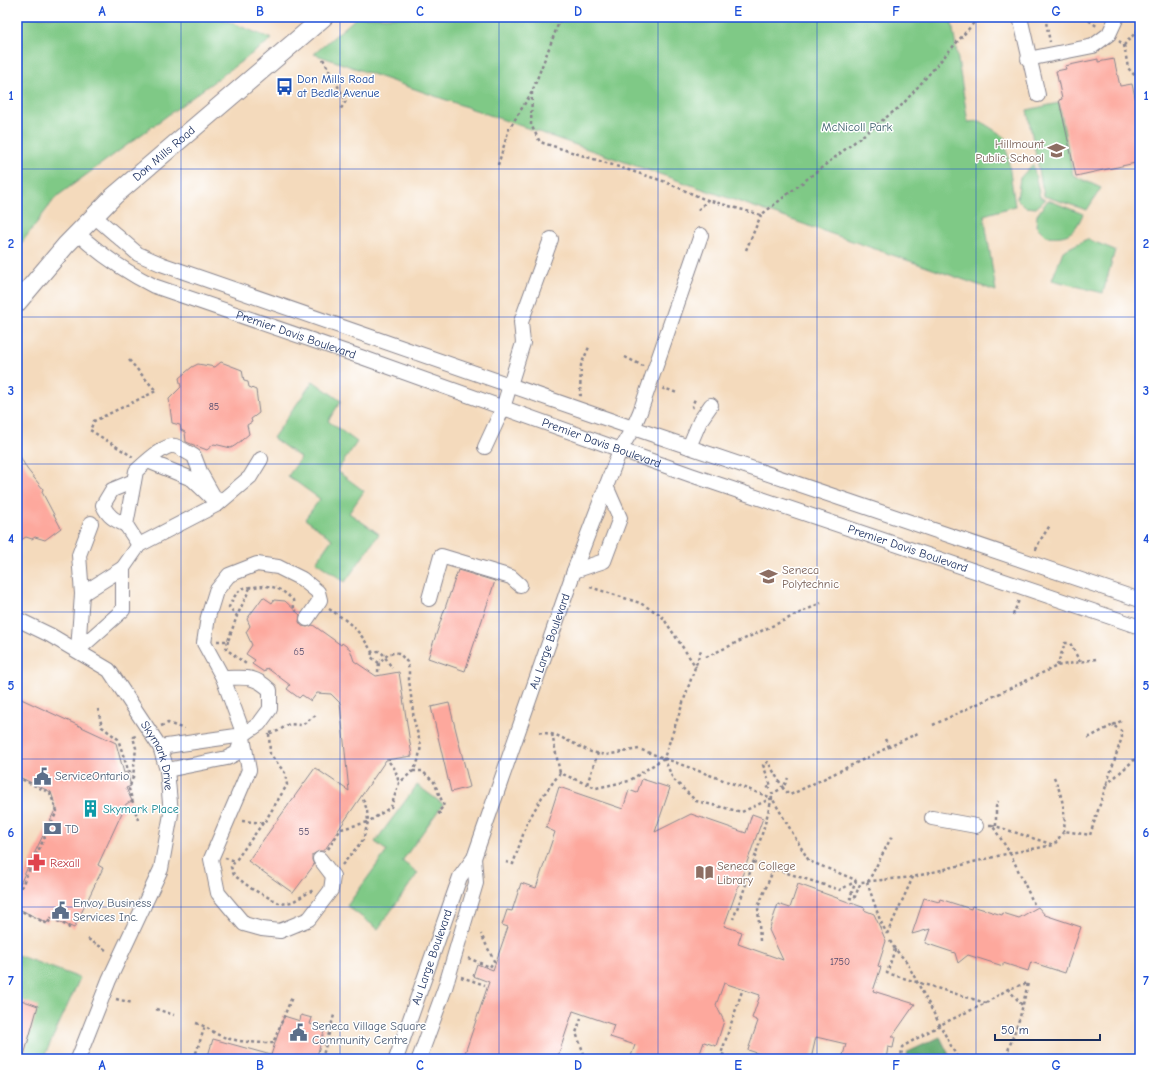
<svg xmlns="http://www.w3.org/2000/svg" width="1157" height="1076" viewBox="0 0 1157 1076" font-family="'Comic Neue',sans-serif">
	<rect width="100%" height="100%" fill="#fff"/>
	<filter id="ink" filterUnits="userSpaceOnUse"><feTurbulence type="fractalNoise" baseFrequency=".025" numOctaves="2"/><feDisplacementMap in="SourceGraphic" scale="8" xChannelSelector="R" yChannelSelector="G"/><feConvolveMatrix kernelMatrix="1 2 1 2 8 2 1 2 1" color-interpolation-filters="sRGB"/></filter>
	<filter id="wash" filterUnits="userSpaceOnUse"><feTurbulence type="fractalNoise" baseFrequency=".012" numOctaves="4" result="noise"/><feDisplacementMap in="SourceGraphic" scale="16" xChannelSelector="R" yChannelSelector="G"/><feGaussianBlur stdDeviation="0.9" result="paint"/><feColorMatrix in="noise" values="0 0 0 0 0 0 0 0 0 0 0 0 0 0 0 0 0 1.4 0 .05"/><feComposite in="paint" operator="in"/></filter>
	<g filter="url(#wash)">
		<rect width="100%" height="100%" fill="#f4dabc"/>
		<!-- green -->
		<g fill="#7fc986" stroke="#4d7c72">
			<polygon points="17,17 217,17 272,39 56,197 17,249"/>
			<polygon points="357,17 951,17 968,122 980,121 1005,137 1015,206 984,215 996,291 314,54"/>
			<polygon points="1059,103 1073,175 1101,188 1087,210 1044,196 1027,110"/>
			<polygon points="1033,164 1040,197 1045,200 1036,208 1025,207 1017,199 1020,178"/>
			<path d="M1048 200 1083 214C1074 234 1068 238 1046 236L1036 226 1037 215Z"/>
			<polygon points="1087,239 1115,250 1103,293 1052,280 1063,251"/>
			<polygon points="313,381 341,401 328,421 357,442 337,471 364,491 349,513 379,534 345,582 316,562 332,539 305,519 320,499 288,476 301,458 273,438"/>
			<polygon points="417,785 443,804 402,861 418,873 378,929 347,906 387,851 375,842"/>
			<polygon points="17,955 80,978 43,1059 17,1059"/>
		</g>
		<!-- forest -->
		<polygon fill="#67ad73" stroke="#416e68" points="940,1037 951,1059 906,1059 908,1052"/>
		<g id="blocks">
			<!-- building -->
			<g fill="#fda89d">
				<polygon points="1098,59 1098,62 1114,59 1120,86 1132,84 1140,118 1140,162 1076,176 1059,100 1062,99 1056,71 1066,69 1065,66"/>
				<polygon points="221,362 242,370 244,381 248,382 249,387 256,390 259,413 251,419 252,422 247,425 249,434 236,445 231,448 214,444 207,450 186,442 185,432 181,430 180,425 172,423 169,399 181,387 179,378 192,367 198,364 215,367"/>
				<polygon points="17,451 27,469 43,489 42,492 61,528 45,540 35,537 32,539 26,537 17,542"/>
				<polygon points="458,570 495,581 465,671 428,658"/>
				<polygon points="263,597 272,603 274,600 285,601 300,615 299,622 302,626 307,627 313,625 341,645 342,643 350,649 354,661 376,676 399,672 412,756 386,760 324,851 319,851 312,855 312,860 314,865 293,893 248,861 315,768 349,791 340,703 331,694 317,693 311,701 302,695 299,698 287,689 290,685 267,668 264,672 252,664 255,660 246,654 252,645 246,632 250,626 247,619"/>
				<polygon points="17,697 116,743 124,773 127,772 131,786 126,788 132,801 126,804 98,865 103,868 74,928 50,917 47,923 17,908 17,890 56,808 51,792 17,776"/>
				<polygon points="449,703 470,787 451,792 431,707"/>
				<polygon points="642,779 670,788 655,832 691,814 746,833 752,814 763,818 724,926 742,932 738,944 783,960 769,930 778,904 790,908 798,884 865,908 864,910 874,914 886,941 878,966 881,967 873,991 915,1004 892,1037 895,1037 893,1048 888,1047 886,1059 842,1059 846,1044 816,1037 811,1059 759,1059 760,1054 748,1050 758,1021 752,1018 760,995 724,983 716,1005 724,1021 716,1046 704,1042 698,1059 630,1059 635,1045 610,1037 614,1025 573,1011 557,1059 463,1059 489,982 473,976 477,964 493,970 508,927 502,925 507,910 512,911 521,883 536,888 555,832 546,828 559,787 623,809 629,790 637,793"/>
				<polygon points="924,898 939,902 940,899 971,909 972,906 1002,915 1003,913 1019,918 1038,907 1045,915 1081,927 1065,973 1031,962 1028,971 1003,963 1003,966 968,955 958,963 955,953 925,943 930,929 912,934"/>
				<polygon points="21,1000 38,1006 23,1059 17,1059 17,1012"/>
				<polygon points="301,1015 312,1018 310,1024 325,1028 316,1059 207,1059 213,1039 271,1055 284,1016 300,1021"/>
			</g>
		</g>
	</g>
	<g filter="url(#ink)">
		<use href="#blocks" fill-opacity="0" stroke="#88848d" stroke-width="1"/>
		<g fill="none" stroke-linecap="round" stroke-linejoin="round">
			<defs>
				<g id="minor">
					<polyline points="1020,17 1038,95"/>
					<polyline points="1028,59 1093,46 1109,34 1116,19 1115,17"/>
					<polyline points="94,216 138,254 161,264 633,428 1140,600"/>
					<path id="s1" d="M77 233C102 256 124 271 154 286L364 358 691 475 1140 627"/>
					<polyline points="485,447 503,408 523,343 521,322 551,239"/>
					<polyline points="689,447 700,421 711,405"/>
					<polyline points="91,523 79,555 82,594 78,650 123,610 123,568 139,545 218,504 250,477 261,459"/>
					<path d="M126 525C115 520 108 517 103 505L112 490 134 481"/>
					<path d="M139 545 126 525 136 471C144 464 164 444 175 446 181 448 188 453 194 456L201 474 218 504 192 479 148 461"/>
					<polyline points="574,571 604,561 620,518 606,486"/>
					<polyline points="82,594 123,568"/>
					<polyline points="429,599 441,556 511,577 520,585"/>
					<path id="s2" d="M17 619 50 635 109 670 160 747 167 770 171 814 161 869 109 980 78 1059"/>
					<polyline points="307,619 320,600 318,592 302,579 278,567 257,564 229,575 216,591 208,617 204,643 223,678 241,727 249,770 211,859 218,893 244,924 262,929 280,931 309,919 331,890 333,876 320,859"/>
					<path d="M160 747 243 735 259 724 270 709V690C253 674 244 678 223 678"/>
					<polyline points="167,770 227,758 237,753 243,736"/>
					<polyline points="932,818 976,826"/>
					<path id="s3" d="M396 1059 460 877 474 858 574 571 620 450 633 428 640 412 701 235"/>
					<polyline points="419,1059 445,988 476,883 474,858"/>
				</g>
				<g id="major">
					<path id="s4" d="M17 303 66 245 114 196 324 17"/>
				</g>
			</defs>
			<!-- minor casing -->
			<use href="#minor" stroke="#88848d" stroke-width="16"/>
			<!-- major casing -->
			<use href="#major" stroke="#88848d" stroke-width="20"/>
			<!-- path -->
			<g stroke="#88848d" stroke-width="2.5" stroke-dasharray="3 3" stroke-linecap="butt">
				<polyline points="1045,17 1050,42"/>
				<polyline points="1084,17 1098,27"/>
				<polyline points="1119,41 1124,45 1140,28"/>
				<polyline points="1124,45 1128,68 1137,78 1140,92"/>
				<polyline points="323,59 346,101 340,110"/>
				<polyline points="532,92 531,125 540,142 663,181 704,199 761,215 902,105 979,17"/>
				<polyline points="498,165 509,129 532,92 561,17"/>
				<polyline points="698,210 707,201"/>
				<polyline points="746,250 761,215"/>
				<polyline points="625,357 643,366"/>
				<polyline points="129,360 156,391 94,421 90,430 133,457"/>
				<polyline points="663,390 664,388 677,393"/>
				<polyline points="582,395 580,395 581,365 589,347"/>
				<polyline points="693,408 692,406 695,399"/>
				<path d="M1036 550C1039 540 1045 534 1050 525"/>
				<polyline points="590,587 640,603 661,615 696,667"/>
				<path d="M250 588 237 616 229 607C232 601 235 593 242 589 245 587 250 587 254 587 271 584 281 588 293 600L294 609 297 611"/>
				<path d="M329 609C351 623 359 630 372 652L379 651 383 654 392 668"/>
				<polyline points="1013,615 1019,600"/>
				<polyline points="217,641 228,641 237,616"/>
				<polyline points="228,641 226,649 246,664"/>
				<polyline points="706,657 821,603"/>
				<polyline points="1057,666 1065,643 1070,643 1080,662"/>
				<polyline points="378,672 379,663"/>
				<polyline points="98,709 102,727 118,739 127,767 133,777 136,748 133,737 136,736"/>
				<polyline points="933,725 1057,666 1096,659"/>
				<polyline points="1113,725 1121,721"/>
				<polyline points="161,726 168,723 184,729"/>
				<path d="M539 732 556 735 591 752 606 755 639 749 772 798C761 839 749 879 733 919"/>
				<polyline points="270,733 278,731 289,724 302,725 316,715"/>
				<polyline points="552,734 560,773"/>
				<polyline points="885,739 889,747"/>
				<polyline points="664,758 673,779 696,801 742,812 772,798 809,861 856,880"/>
				<polyline points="389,762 395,769 399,783"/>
				<polyline points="413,771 422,771 434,782 444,806 438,812 441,815"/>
				<polyline points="17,777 50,793 57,811 17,896"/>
				<polyline points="133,777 129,789 138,820"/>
				<path d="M1054 777C1062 795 1066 812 1064 831"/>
				<polyline points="587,784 598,753"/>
				<polyline points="1106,785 1134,760 1140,761"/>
				<polyline points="767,788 771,786 763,765 768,762 783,788 788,778"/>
				<polyline points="771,794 783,788 790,795 920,732"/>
				<polyline points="242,821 264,823 287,785 285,773 270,754 269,733"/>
				<polyline points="263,823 231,867 234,875 239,879 252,889 281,904 292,902 315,889"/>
				<polyline points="989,825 992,825 1010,853 1034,904"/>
				<polyline points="992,825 1054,845"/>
				<polyline points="996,826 996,807 998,801"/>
				<polyline points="328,849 341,829 368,822 367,810 363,799"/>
				<polyline points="225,858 236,861"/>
				<polyline points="506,862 513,864 527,823 542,797 560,773 596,788 629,781 664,758 701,650"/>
				<polyline points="753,862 840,890 856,881"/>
				<path d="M342 865 363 840 368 822 391 807 399 783 413 771 418 761 421 746 414 720 409 680V670L407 662 399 653C390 652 385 656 379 663L371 657 372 652"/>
				<polyline points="856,880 850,898 854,899 861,882 913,877 1010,853 1054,845 1064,831 1090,835 1122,737 1121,731 1113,725 1086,739"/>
				<polyline points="867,882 880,920 887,934"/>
				<polyline points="868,882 892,836"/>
				<polyline points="17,909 48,924 51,918 68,926 70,930"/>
				<polyline points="887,934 913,877"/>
				<polyline points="88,939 106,950"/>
				<polyline points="760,941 758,907 774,868"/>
				<polyline points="890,941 895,949 906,961 958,1059"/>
				<polyline points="895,949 887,973 986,1003 942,1024 902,1047 901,1059"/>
				<polyline points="468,958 490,967 494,961 481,934"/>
				<polyline points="461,977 485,985"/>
				<polyline points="1008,989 1022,1005"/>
				<polyline points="116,999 133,1003"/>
				<polyline points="986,1003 1008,989 1028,983 1020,1017 1005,1059"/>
				<polyline points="156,1009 174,1015"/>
				<polyline points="581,1018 576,1033 586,1059"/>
				<path d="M196 1023C205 1026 207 1028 215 1033 230 1042 256 1043 273 1043L292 997"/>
				<polyline points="194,1059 205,1026"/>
				<polyline points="322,1059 334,1015"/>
				<polyline points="736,1059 721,1054 742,991"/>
				<polyline points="834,1059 835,1054"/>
			</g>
			<!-- minor -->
			<use href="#minor" stroke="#fff" stroke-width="14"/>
			<!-- major -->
			<use href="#major" stroke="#fff" stroke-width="18"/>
		</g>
	</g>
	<!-- grid -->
	<path fill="none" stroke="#1d4ed8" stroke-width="1" stroke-opacity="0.55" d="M181 17V1059M340 17V1059M499 17V1059M658 17V1059M817 17V1059M976 17V1059M17 169H1140M17 317H1140M17 464H1140M17 612H1140M17 759H1140M17 907H1140"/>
	<!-- icons -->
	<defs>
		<symbol id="bus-bare" viewBox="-9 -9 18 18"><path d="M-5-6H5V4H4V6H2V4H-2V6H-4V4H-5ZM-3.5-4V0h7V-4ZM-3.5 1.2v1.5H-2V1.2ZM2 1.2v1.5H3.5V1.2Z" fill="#1a4fb4" stroke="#fff" stroke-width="2.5" paint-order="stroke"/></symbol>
		<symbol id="school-bare" viewBox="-9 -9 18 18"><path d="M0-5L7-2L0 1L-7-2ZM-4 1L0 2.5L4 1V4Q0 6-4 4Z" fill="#8d6e63" stroke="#fff" stroke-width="2.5" paint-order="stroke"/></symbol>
		<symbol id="university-bare" viewBox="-9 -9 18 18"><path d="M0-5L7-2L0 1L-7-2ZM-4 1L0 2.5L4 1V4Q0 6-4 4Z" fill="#8d6e63" stroke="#fff" stroke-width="2.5" paint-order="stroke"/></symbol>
		<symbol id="civic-bare" viewBox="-9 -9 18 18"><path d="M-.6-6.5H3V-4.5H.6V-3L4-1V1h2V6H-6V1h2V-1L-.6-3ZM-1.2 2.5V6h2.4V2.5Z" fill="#5c6f8a" stroke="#fff" stroke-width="2.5" paint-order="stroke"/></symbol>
		<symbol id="building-bare" viewBox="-9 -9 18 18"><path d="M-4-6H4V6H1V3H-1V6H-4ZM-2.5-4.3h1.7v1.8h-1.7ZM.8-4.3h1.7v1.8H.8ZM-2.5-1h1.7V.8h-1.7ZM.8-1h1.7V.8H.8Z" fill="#0f9aa8" stroke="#fff" stroke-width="2.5" paint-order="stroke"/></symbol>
		<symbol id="bank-bare" viewBox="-9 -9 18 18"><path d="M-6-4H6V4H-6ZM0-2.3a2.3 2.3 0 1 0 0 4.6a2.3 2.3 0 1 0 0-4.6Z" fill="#5c6f8a" stroke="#fff" stroke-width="2.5" paint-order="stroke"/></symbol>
		<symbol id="pharmacy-bare" viewBox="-9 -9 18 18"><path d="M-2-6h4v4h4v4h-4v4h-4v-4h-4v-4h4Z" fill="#e0444e" stroke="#fff" stroke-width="2.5" paint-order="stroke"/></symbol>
		<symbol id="library-bare" viewBox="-9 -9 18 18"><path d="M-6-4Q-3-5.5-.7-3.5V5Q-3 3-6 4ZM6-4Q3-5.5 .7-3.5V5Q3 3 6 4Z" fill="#8d6e63" stroke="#fff" stroke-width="2.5" paint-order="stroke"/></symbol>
	</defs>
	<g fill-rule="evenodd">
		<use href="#bus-bare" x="272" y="74" width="25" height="25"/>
		<use href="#school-bare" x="1044" y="138" width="25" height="25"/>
		<use href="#university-bare" x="756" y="564" width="25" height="25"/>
		<use href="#civic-bare" x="30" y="764" width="25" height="25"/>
		<use href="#building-bare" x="78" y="796" width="25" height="25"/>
		<use href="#bank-bare" x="40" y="816" width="25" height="25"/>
		<use href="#pharmacy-bare" x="24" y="850" width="25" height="25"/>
		<use href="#library-bare" x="692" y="860" width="25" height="25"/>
		<use href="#civic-bare" x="48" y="898" width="25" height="25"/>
		<use href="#civic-bare" x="286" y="1020" width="25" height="25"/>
	</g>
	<g text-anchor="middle" stroke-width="3" stroke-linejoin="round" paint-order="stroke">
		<!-- number labels -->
		<g font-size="10" fill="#544d6e">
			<text x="214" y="410">85</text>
			<text x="299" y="655">65</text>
			<text x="304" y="835">55</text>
			<text x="840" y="965">1750</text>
		</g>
		<!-- transit labels -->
		<g font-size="12" fill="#164399" stroke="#fff" text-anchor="start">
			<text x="297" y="83">Don Mills Road<tspan x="297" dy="14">at Bedle Avenue</tspan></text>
		</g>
		<!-- park labels -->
		<g font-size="12" fill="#395d6a" stroke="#fff">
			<text x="857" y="131">McNicoll Park</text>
		</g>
		<!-- education labels -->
		<g font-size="12" fill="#785e54" stroke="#fff" text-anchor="start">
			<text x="1044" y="148" text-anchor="end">Hillmount<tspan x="1044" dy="14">Public School</tspan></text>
			<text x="782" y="574">Seneca<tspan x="782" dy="14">Polytechnic</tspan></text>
			<text x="717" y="870">Seneca College<tspan x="717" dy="14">Library</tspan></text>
		</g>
		<!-- street labels -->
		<g font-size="12" fill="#1b2f5e" stroke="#fff">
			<text dy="4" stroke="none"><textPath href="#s4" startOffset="210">Don Mills Road</textPath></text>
			<text dy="4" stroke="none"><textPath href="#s1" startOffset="244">Premier Davis Boulevard</textPath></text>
			<text dy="4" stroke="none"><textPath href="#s1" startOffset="568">Premier Davis Boulevard</textPath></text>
			<text dy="4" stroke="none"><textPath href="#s1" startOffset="892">Premier Davis Boulevard</textPath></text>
			<text dy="4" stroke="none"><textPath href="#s3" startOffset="446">Au Large Boulevard</textPath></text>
			<text dy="4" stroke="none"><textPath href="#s2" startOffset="205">Skymark Drive</textPath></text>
			<text dy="4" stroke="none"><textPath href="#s3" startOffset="108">Au Large Boulevard</textPath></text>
		</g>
		<!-- service labels -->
		<g font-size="12" fill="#4e5e75" stroke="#fff" text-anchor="start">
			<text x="55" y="780">ServiceOntario</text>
			<text x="65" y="833">TD</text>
			<text x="73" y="907">Envoy Business<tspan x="73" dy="14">Services Inc.</tspan></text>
			<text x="312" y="1030">Seneca Village Square<tspan x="312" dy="14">Community Centre</tspan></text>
		</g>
		<!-- culture labels -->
		<g font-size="12" fill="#0d838f" stroke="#fff" text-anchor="start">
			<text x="103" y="813">Skymark Place</text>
		</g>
		<!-- health labels -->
		<g font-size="12" fill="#be3a42" stroke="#fff" text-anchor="start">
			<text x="50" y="867">Rexall</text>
		</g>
	</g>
	<!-- margin -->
	<rect width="1157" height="1076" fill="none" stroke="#fff" stroke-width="44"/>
	<!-- scale -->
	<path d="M995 1034v6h105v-6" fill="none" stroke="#1b2f5e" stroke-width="2"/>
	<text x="1001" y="1034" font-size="12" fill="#1b2f5e" stroke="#ffffff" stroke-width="3" paint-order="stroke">50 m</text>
	<rect x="22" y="22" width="1113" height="1032" fill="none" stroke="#1d4ed8" stroke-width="1.5"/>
	<g font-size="13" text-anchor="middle" font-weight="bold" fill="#1d4ed8">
		<text x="102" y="16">A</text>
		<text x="260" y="16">B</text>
		<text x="420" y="16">C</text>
		<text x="578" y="16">D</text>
		<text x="738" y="16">E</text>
		<text x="896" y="16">F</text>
		<text x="1056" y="16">G</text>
		<text x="11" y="100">1</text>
		<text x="1146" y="100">1</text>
		<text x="11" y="248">2</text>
		<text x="1146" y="248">2</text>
		<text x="11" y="395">3</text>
		<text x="1146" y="395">3</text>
		<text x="11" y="543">4</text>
		<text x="1146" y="543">4</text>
		<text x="11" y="690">5</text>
		<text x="1146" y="690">5</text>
		<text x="11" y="837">6</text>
		<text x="1146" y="837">6</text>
		<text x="11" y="985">7</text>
		<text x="1146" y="985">7</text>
		<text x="102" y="1070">A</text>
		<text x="260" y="1070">B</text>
		<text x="420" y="1070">C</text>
		<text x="578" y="1070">D</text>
		<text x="738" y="1070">E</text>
		<text x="896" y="1070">F</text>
		<text x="1056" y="1070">G</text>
	</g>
</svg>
